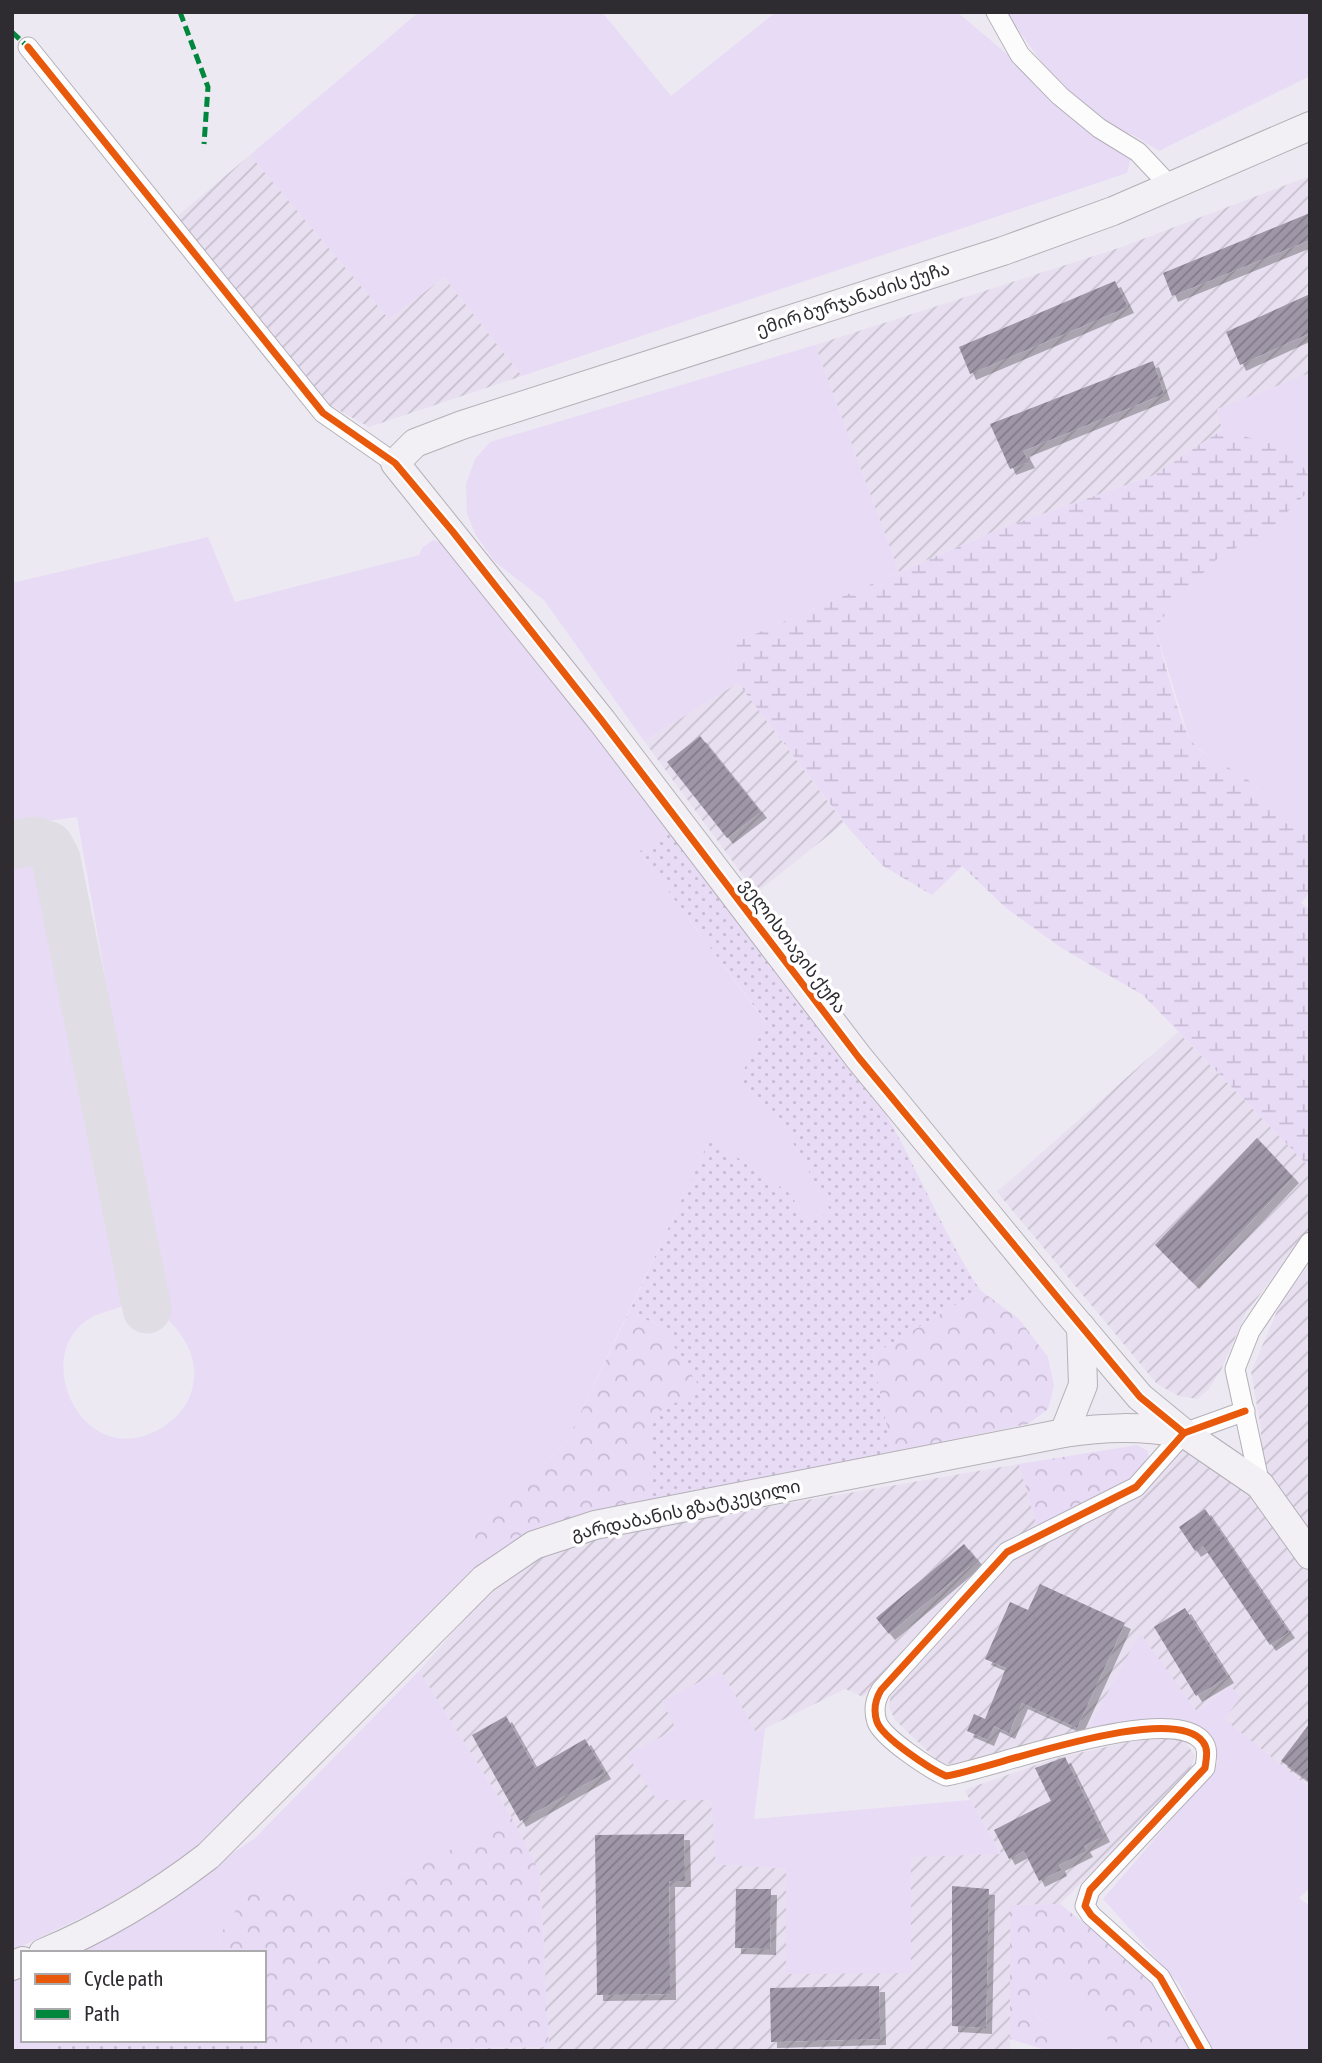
<svg xmlns="http://www.w3.org/2000/svg" width="1322" height="2063" viewBox="0 0 1322 2063" font-family="'Asap Condensed','Noto Sans Georgian',sans-serif">
	<defs>
		<pattern id="industrial-furrows" width="10" height="10" patternUnits="userSpaceOnUse" patternTransform="scale(1.75)"><rect width="10" height="10" fill="#e8dff0"/><path d="M-1 1l2-2M0 10L10 0M9 11l2-2" fill="none" stroke="#c7c0ce"/></pattern>
		<pattern id="forest-crowns" width="20" height="18" patternUnits="userSpaceOnUse" patternTransform="scale(1.75)"><rect width="20" height="18" fill="#e8dbf6"/><path d="M2 6a3 3 0 1 1 6 0M12 15a3 3 0 1 1 6 0" fill="none" stroke="#c7bcd3"/></pattern>
		<pattern id="wetland-marsh" width="20" height="14" patternUnits="userSpaceOnUse" patternTransform="scale(1.75)"><rect width="20" height="14" fill="#e8dbf6"/><path d="M1 5h8M5 5V1M11 12h8M15 12V8" fill="none" stroke="#c7bcd3"/></pattern>
		<pattern id="park-dots" width="8" height="8" patternUnits="userSpaceOnUse" patternTransform="scale(1.75)"><rect width="8" height="8" fill="#e8dbf6"/><path d="M2 2h.1M6 6h.1" fill="none" stroke="#c7bcd3" stroke-width="1.8" stroke-linecap="round"/></pattern>
		<pattern id="building-hatch" width="6" height="6" patternUnits="userSpaceOnUse" patternTransform="scale(1.75)"><rect width="6" height="6" fill="#9f97a7"/><path d="M-1 1l2-2M0 6l6-6M5 7l2-2" fill="none" stroke="#827b89"/></pattern>
		<filter id="shadow"><feDropShadow dx="6" dy="6" stdDeviation="0" flood-color="#0004"/></filter>
	</defs>
	<rect width="100%" height="100%" fill="#ede9f2"/>
	<!-- industrial -->
	<g fill="url(#industrial-furrows)">
		<polygon points="250,155 389,319 444,277 522,376 369,427 322,401 174,219"/>
		<polygon points="1310,176 1310,373 1218,409 1222,430 1152,476 1002,528 899,572 815,345 1119,248"/>
		<polygon points="738,683 844,823 756,893 644,741"/>
		<polygon points="1178,1032 1310,1168 1310,1228 1246,1313 1221,1370 1209,1389 1198,1399 1179,1396 1157,1384 997,1192"/>
		<polygon points="1310,1263 1310,1533 1260,1468 1261,1429 1251,1372 1281,1302"/>
		<polygon points="1179,1450 1197,1454 1234,1474 1310,1573 1310,1788 1223,1719 1241,1697 1230,1686 1197,1712 1140,1634 1087,1731 962,1765 940,1763 895,1720 889,1707 891,1690 1011,1559"/>
		<polygon points="1019,1464 1037,1526 998,1550 863,1697 845,1689 756,1733 721,1671 662,1701 677,1729 657,1799 711,1799 716,1864 787,1869 786,1973 911,1857 1001,1853 964,1790 1053,1759 1145,1738 1175,1738 1186,1743 1195,1756 1188,1775 1060,1904 1010,1905 1010,2051 340,2051 549,2047 540,1873 512,1818 419,1671 497,1582 517,1568 571,1544 619,1532"/>
	</g>
	<!-- grass -->
	<g fill="#e8dbf6">
		<polygon points="419,12 602,12 671,96 776,12 957,12 1131,158 1127,173 522,376 444,277 389,319 250,155"/>
		<polygon points="1005,12 1310,12 1310,76 1159,151 1133,135 1104,125 1056,82"/>
		<polygon points="815,345 899,572 734,643 738,683 644,741 544,600 494,561 476,535 467,514 466,484 475,459 490,442"/>
		<polygon points="1310,373 1310,479 1294,450 1222,430 1217,409"/>
		<polygon points="1310,490 1310,834 1291,829 1272,811 1258,788 1217,763 1190,741 1155,628 1175,602 1220,556 1267,532"/>
		<path d="M208 537 235 602 419 555 422 548 433 540 442 543 675 826 639 852 766 1023 738 1083 777 1114 831 1212 810 1222 788 1192 710 1140 567 1441 467 1542 528 1533 181 1862 99 1909 12 1951V862H36L46 874 124 1306C114 1309 103 1312 94 1316 27 1350 80 1470 156 1431 172 1423 185 1410 191 1393 201 1363 187 1337 165 1317L77 817 12 826V583Z"/>
		<polygon points="1140,1633 1197,1712 1230,1686 1241,1697 1224,1719 1310,1788 1310,1888 1299,1898 1310,1906 1310,2051 1209,2051 1180,1985 1103,1899 1213,1771 1218,1761 1207,1735 1087,1731"/>
		<polygon points="419,1671 512,1818 375,1889 313,1906 282,1883 220,1935 218,1953 69,1953 147,1912 255,1838"/>
		<polygon points="721,1671 756,1732 765,1728 754,1819 970,1800 1001,1854 911,1857 911,1973 786,1974 786,1869 716,1864 711,1800 657,1800 627,1755 676,1729 662,1701"/>
		<polygon points="23,1973 23,2040 65,2040 50,2051 12,2051 12,1978"/>
		<path d="M1068 1979 1080 1987 1084 2004 1105 2019 1109 2051 1069 2048C1057 2029 1044 2029 1034 2009L1050 1988Z"/>
	</g>
	<!-- forest -->
	<g fill="url(#forest-crowns)">
		<polygon points="980,1290 1019,1319 1048,1357 1054,1386 1048,1409 1028,1424 892,1452 872,1355"/>
		<polygon points="629,1312 661,1326 701,1389 651,1505 579,1516 482,1548 467,1542 567,1441"/>
		<polygon points="1137,1445 1148,1451 1149,1462 1131,1483 1037,1526 1019,1464"/>
		<polygon points="512,1818 540,1873 549,2047 264,2051 264,1953 218,1953 220,1935 244,1897 282,1883 313,1905 375,1889"/>
		<path d="M1060 1904C1117 1950 1166 1978 1191 2051H1109L1105 2019 1084 2004 1080 1987 1068 1979 1050 1988 1034 2010C1043 2027 1049 2023 1060 2034 1068 2041 1067 2047 1077 2051H1049L1010 2039V1905Z"/>
	</g>
	<!-- wetland -->
	<path fill="url(#wetland-marsh)" d="M1222 430 1294 450 1310 479V490L1267 532 1220 556 1175 602 1155 628C1161 649 1182 730 1192 742 1210 763 1242 770 1259 790 1278 812 1278 826 1310 834V892L1301 903 1310 910V1168L1143 995 1063 949 1006 908 962 866 932 895 883 866 850 830 738 683 734 643 1002 528 1152 476Z"/>
	<!-- park -->
	<g fill="url(#park-dots)">
		<path d="M675 826C736 908 803 987 860 1072 907 1141 935 1220 980 1290L872 1355 892 1452 651 1505 649 1417 701 1389 661 1326 629 1312 710 1139 788 1192 810 1222 831 1212 777 1114 738 1083 766 1022 639 852Z"/>
		<polygon points="65,2040 263,2040 264,2051 50,2051"/>
	</g>
	<g fill="none" stroke-linecap="round" stroke-linejoin="round">
		<!-- taxiway -->
		<polyline stroke="#e0dee4" stroke-width="49" points="12,845 34,841 49,846 56,859 147,1309"/>
	</g>
	<!-- building -->
	<g fill="url(#building-hatch)" filter="url(#shadow)">
		<polygon points="1310,213 1310,240 1172,296 1163,273"/>
		<polygon points="1115,281 1128,307 970,374 959,347"/>
		<polygon points="1310,294 1310,333 1240,365 1226,332"/>
		<polygon points="1153,361 1164,394 1023,451 1029,462 1010,469 990,424"/>
		<polygon points="700,736 761,812 727,838 667,762"/>
		<polygon points="1257,1138 1293,1177 1193,1283 1155,1245"/>
		<polygon points="1205,1509 1289,1632 1270,1645 1203,1546 1195,1551 1179,1527"/>
		<polygon points="964,1544 977,1560 889,1634 876,1618"/>
		<polygon points="1040,1584 1125,1623 1077,1728 1022,1703 1009,1733 994,1726 988,1740 967,1731 974,1714 985,1719 1006,1668 985,1659 1010,1602 1028,1610"/>
		<polygon points="1185,1608 1228,1677 1196,1696 1154,1627"/>
		<polygon points="506,1716 535,1768 585,1739 605,1773 520,1821 472,1735"/>
		<polygon points="1310,1723 1310,1782 1281,1761"/>
		<polygon points="1065,1757 1104,1836 1084,1846 1087,1851 1059,1865 1061,1870 1039,1881 1024,1851 1009,1859 994,1830 1051,1801 1035,1768"/>
		<polygon points="684,1834 685,1881 669,1881 670,1994 597,1995 595,1835"/>
		<polygon points="952,1886 989,1889 986,2028 952,2026"/>
		<polygon points="736,1889 771,1889 770,1949 735,1948"/>
		<polygon points="879,1986 880,2039 771,2042 770,1988"/>
	</g>
	<g fill="none" stroke-linecap="round" stroke-linejoin="round">
		<defs>
			<g id="street">
				<polyline points="996,12 1020,55 1060,96 1099,128 1138,152 1170,186"/>
				<polyline points="28,47 323,413 395,463"/>
				<polyline points="1260,1485 1235,1369 1250,1331 1310,1242"/>
				<path d="M1202 2051 1160 1977 1091 1915 1085 1906 1090 1890 1205 1768C1206 1760 1209 1749 1203 1742 1172 1700 991 1769 946 1776 930 1769 883 1738 877 1722 873 1710 875 1700 881 1690L1007 1552 1136 1487 1184 1433 1245 1411"/>
			</g>
			<g id="secondary">
				<polyline points="1310,126 1113,211 1003,251 462,425 415,443 395,463 602,721 859,1058 1057,1299 1140,1397 1184,1433 1260,1485 1310,1555"/>
				<polyline points="1064,1433 1083,1385 1081,1327"/>
				<path d="M43 1953C103 1928 156 1896 208 1856L484 1579 534 1545 595 1525 1064 1433C1105 1427 1140 1426 1181 1433"/>
				<polyline points="12,1966 23,1961"/>
			</g>
		</defs>
		<!-- street casing -->
		<use href="#street" stroke="#b3b0b7" stroke-width="21"/>
		<!-- secondary casing -->
		<use href="#secondary" stroke="#b3b0b7" stroke-width="30"/>
		<!-- street -->
		<use href="#street" stroke="#fcfcfd" stroke-width="19"/>
		<!-- secondary -->
		<use href="#secondary" stroke="#f2f0f4" stroke-width="28"/>
		<!-- quiet -->
		<g stroke="#00873e" stroke-width="5" stroke-dasharray="10 5" stroke-linecap="butt">
			<polyline points="180,12 208,87 204,144"/>
			<polyline points="12,32 28,47"/>
		</g>
		<defs>
			<g id="cycleway">
				<polyline points="28,47 323,413 395,463 453,532 602,721 859,1058 1140,1397 1184,1433"/>
				<path d="M1202 2051 1160 1977 1091 1915 1085 1906 1090 1890 1205 1768C1206 1760 1209 1749 1203 1742 1172 1700 991 1769 946 1776 930 1769 883 1738 877 1722 873 1710 875 1700 881 1690L1007 1552 1136 1487 1184 1433 1245 1411"/>
			</g>
		</defs>
		<!-- cycleway casing -->
		<use href="#cycleway" stroke="#fff" stroke-width="11"/>
		<!-- cycleway -->
		<use href="#cycleway" stroke="#e8590c" stroke-width="7"/>
	</g>
	<g text-anchor="middle" stroke-width="7" stroke-linejoin="round" paint-order="stroke">
		<!-- street labels -->
		<g font-size="18" fill="#2e2b31" stroke="#fff">
			<text transform="translate(853 299) rotate(-18)" y="6">ემირ ბურჯანაძის ქუჩა</text>
			<text transform="translate(793 946) rotate(53)" y="6">ველისთავის ქუჩა</text>
			<text transform="translate(686 1510) rotate(-12)" y="6">გარდაბანის გზატკეცილი</text>
		</g>
	</g>
	<!-- border -->
	<rect width="1322" height="2063" fill="none" stroke="#2e2b31" stroke-width="28"/>
	<!-- legend -->
	<rect x="21" y="1951" width="245" height="91" fill="#ffffff" stroke="#abaaad" stroke-width="2"/>
	<rect x="35" y="1974" width="35" height="10" fill="#e8590c" stroke="#abaaad" stroke-width="2"/>
	<text x="84" y="1986" font-size="21" fill="#2e2b31">Cycle path</text>
	<rect x="35" y="2009" width="35" height="10" fill="#00873e" stroke="#abaaad" stroke-width="2"/>
	<text x="84" y="2021" font-size="21" fill="#2e2b31">Path</text>
</svg>
